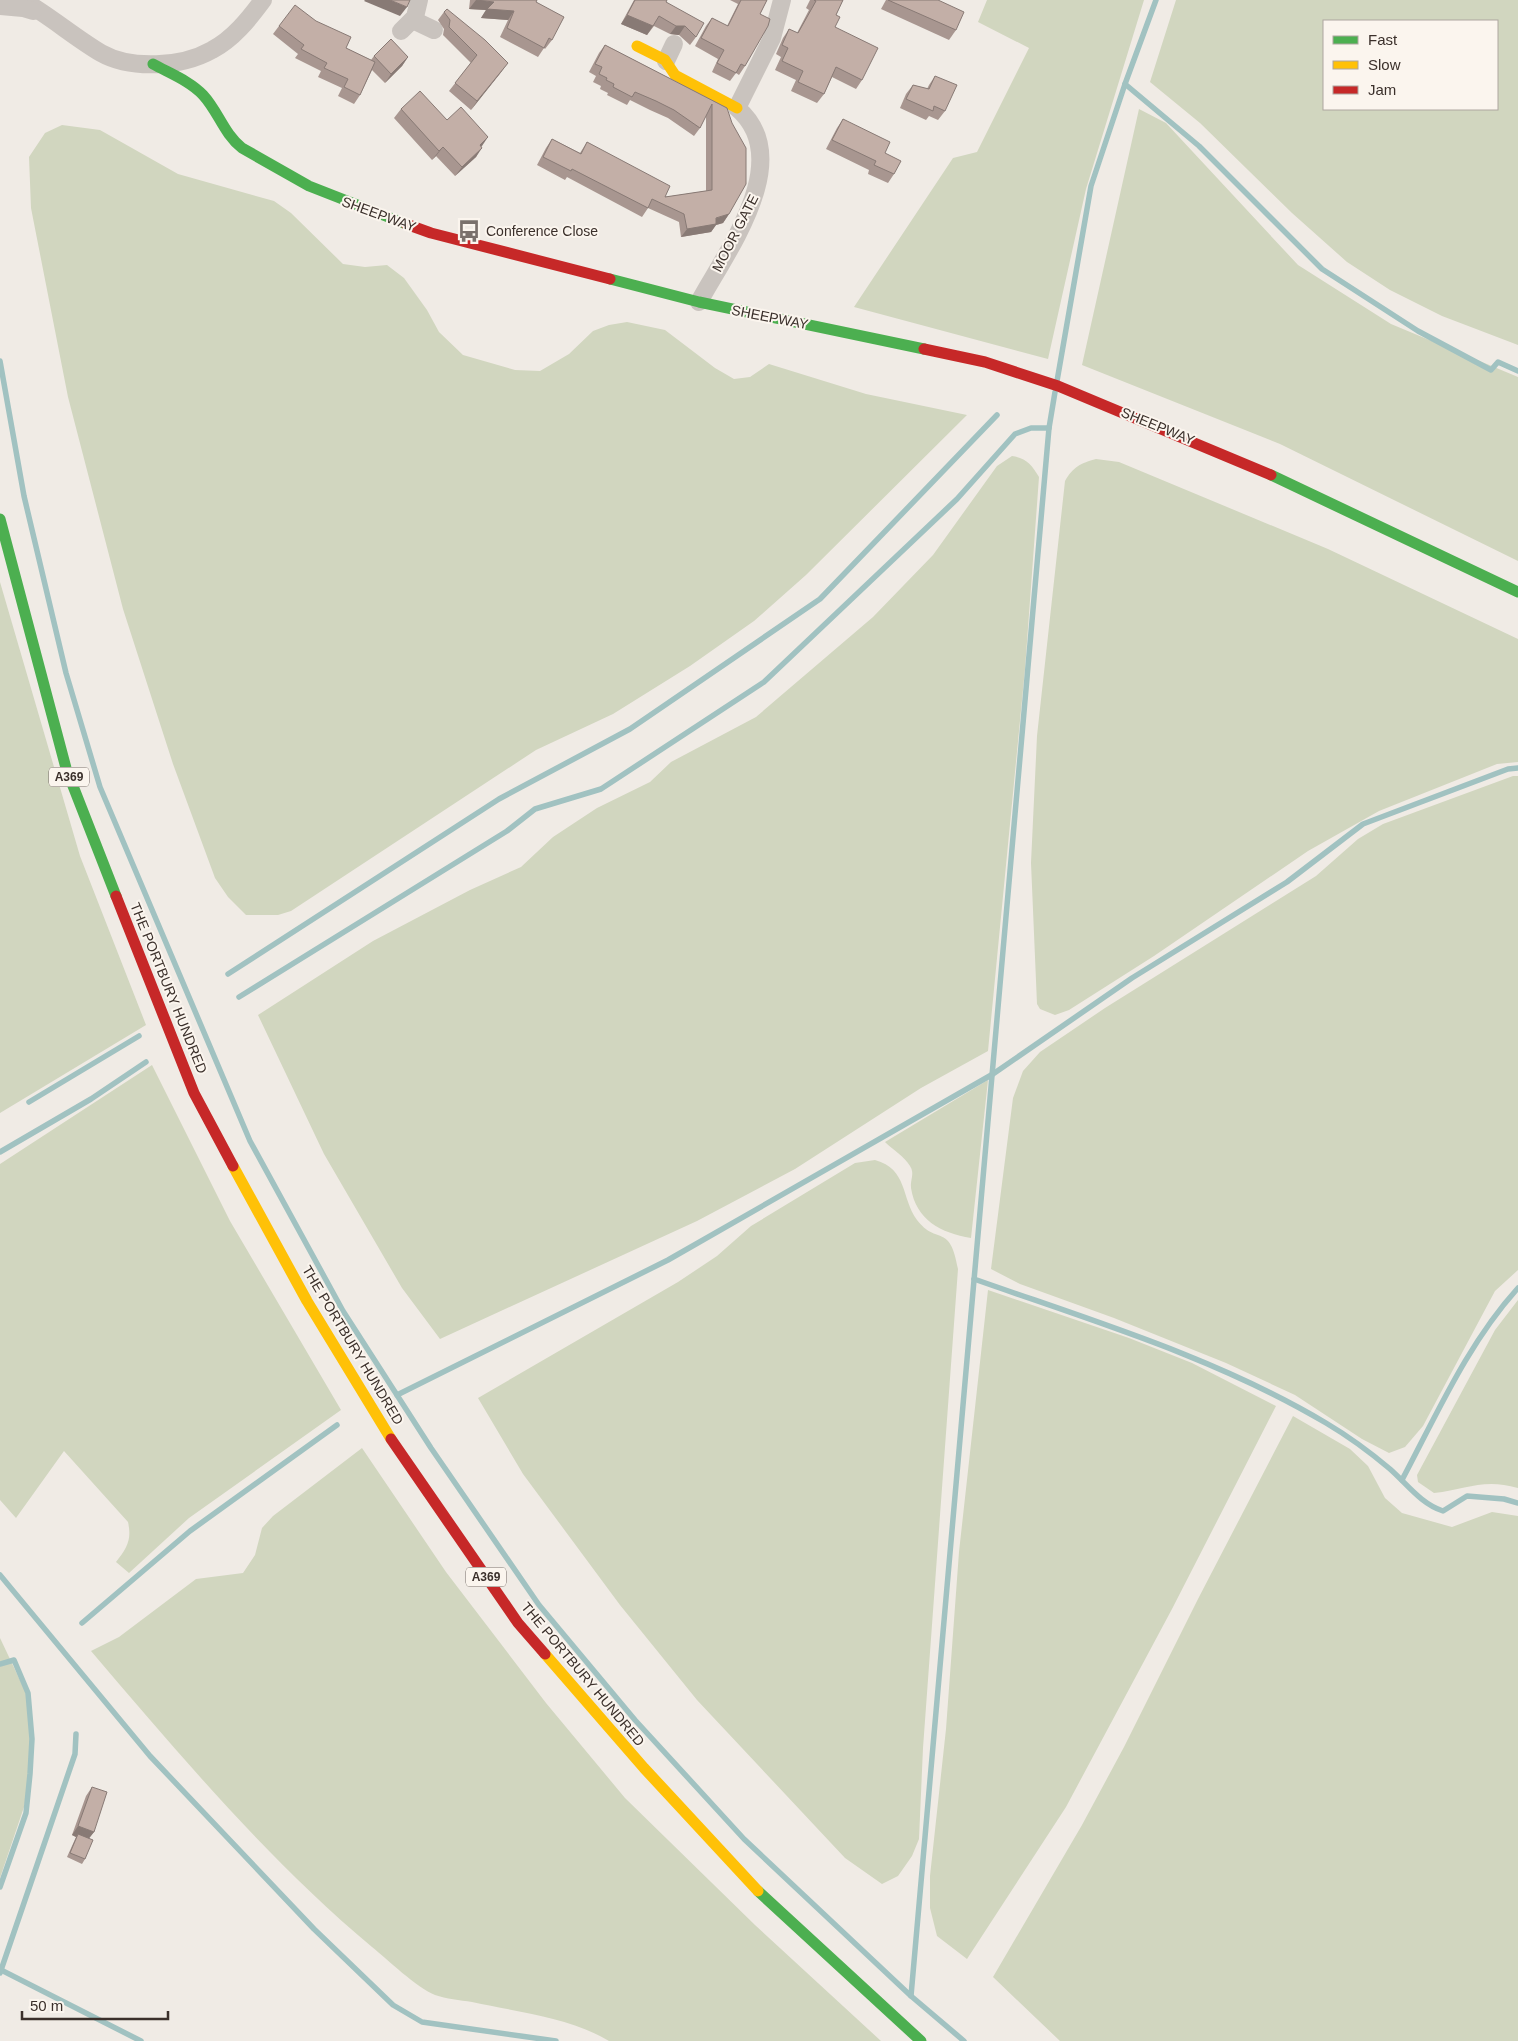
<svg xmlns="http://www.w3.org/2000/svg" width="1518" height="2041" viewBox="0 0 1518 2041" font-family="Arial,sans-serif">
	<rect width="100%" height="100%" fill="#f0ebe5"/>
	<!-- green -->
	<g fill="#d1d6bf" fill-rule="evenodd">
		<polygon points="987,0 1144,0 1086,189 1048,359 854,307 953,158 977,152 1029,48 978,22"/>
		<path d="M1176 0H1518V345L1442 316 1390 290 1347 262 1292 213 1200 123 1150 82ZM1324 21H1497V109H1324Z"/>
		<polygon points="1139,109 1166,123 1298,265 1391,324 1518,377 1518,561 1280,444 1082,365"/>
		<polygon points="62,125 100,130 178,174 274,201 291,213 343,264 365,267 387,265 404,278 427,310 439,332 463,355 515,370 540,371 569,354 593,331 609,325 627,322 665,330 715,368 734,379 750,377 769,364 866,394 967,415 806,575 754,621 690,666 613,714 536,750 291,911 278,915 246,915 228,897 215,878 173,764 123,609 68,397 31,208 29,157 45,133"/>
		<path d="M1012 456C1026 458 1032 465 1039 477L1025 669 988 1051 921 1088 795 1169 697 1221 440 1339 402 1288 324 1154 258 1015 373 941 470 890 521 867 553 837 597 808 650 782 671 762 756 717 873 617 933 555 997 466Z"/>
		<path d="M1096 459 1119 462 1328 549 1518 639V762L1497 764 1379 811 1308 851 1154 956 1069 1010 1055 1015 1040 1009 1037 1004 1031 863 1037 736 1065 481C1073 467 1081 463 1096 459Z"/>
		<polygon points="0,582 80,856 146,1025 0,1113"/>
		<polygon points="1513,776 1518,776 1518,1270 1495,1291 1423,1426 1405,1447 1389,1453 1362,1439 1295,1395 1226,1363 1114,1318 1020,1284 991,1269 1013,1098 1023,1071 1040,1052 1105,1008 1316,876 1358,839 1383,824"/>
		<path d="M152 1065 230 1221 341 1410 189 1518 129 1573 116 1562C127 1548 132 1540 128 1522L64 1451 16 1518 0 1500V1164Z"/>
		<path d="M988 1080 971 1238C941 1233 916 1220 911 1188 910 1179 915 1174 910 1166 905 1157 892 1149 885 1142Z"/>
		<path d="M875 1160C908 1169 901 1198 917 1220 937 1246 950 1222 958 1269L923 1748 919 1839 912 1856 898 1876 882 1884 845 1858 697 1700 620 1605 523 1474 478 1398 678 1282 717 1256 751 1226 855 1163Z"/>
		<polygon points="988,1290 1129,1338 1192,1363 1276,1406 1172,1609 1066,1807 967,1959 937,1936 930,1908 930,1876 946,1729 959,1552"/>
		<path d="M1518 1300V1488C1484 1478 1467 1489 1434 1493L1418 1482 1417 1475 1495 1330Z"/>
		<polygon points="1293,1416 1350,1449 1368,1466 1385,1498 1402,1513 1452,1527 1492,1512 1518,1516 1518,2041 1060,2041 993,1977 1082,1825 1124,1747 1198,1599"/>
		<path d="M362 1448 446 1572 546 1703 625 1798 755 1925 881 2041H609C569 2017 517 2012 472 2002 460 2000 446 1999 435 1995 416 1987 388 1960 372 1947 267 1859 179 1754 91 1651L119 1637 196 1579 243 1573 255 1555 262 1528 273 1516Z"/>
		<polygon points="0,1638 27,1695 33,1753 31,1777 24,1807 0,1878"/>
	</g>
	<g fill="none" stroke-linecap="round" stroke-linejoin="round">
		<!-- stream -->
		<g stroke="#a1c2c1" stroke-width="5.5">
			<polyline points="1125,84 1199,146 1322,269 1418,331 1491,370 1498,362 1518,371"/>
			<polyline points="0,361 24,496 66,673 100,787 250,1141 343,1311 431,1448 539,1605 635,1720 744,1839 911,1996 964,2041"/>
			<polyline points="1057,381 1091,186 1125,84 1156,0"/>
			<polyline points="228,974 499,799 630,729 820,599 997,415"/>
			<polyline points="239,997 507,831 535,809 601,789 764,682 957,499 1015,434 1031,428 1049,428"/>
			<polyline points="29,1102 139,1036"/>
			<polyline points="0,1152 91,1099 146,1062"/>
			<path d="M974 1279C1093 1321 1217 1358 1326 1423 1348 1436 1371 1453 1390 1469 1407 1484 1421 1504 1443 1511L1467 1496 1504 1499 1518 1503"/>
			<polyline points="397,1395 668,1260 993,1074 1132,978 1287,882 1363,824 1508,769 1518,768"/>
			<path d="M1402 1480C1437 1414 1468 1343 1518 1288"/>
			<polyline points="0,1575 150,1756 314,1929 393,2005 422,2022 556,2041"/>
			<polyline points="82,1623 190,1531 337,1425"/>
			<polyline points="0,1664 14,1660 28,1693 32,1739 30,1774 26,1813 0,1887"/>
			<polyline points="1,1970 141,2041"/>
			<polyline points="0,1973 75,1754 76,1734"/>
			<polyline points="911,1996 1049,428 1055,392"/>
		</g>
		<!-- street -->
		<g stroke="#c9c3be" stroke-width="18">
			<path d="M22 0C50 16 74 37 101 53 131 70 182 67 212 50 233 39 249 19 263 0"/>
			<polyline points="0,6 23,8 33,11"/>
			<polyline points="413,20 434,30"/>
			<polyline points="401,31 415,17 419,0"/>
			<polyline points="666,61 674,44"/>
			<path d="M699 302C726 252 797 159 737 108L772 38 782 0"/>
		</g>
		<!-- fast -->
		<g stroke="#4caf50" stroke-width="11">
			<path d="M153 64C169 73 190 81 203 95 218 111 224 134 242 148L309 186 406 224"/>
			<polyline points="610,279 699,302 924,349"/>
			<polyline points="1271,475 1518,592"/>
			<polyline points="0,519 66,768 116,896"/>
			<polyline points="758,1891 921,2041"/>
		</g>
		<!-- slow -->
		<g stroke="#ffc107" stroke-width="11">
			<polyline points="637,46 665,60 675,75 737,108"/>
			<polyline points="233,1166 307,1301 391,1439"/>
			<polyline points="545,1654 644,1768 758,1891"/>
		</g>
		<!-- jam -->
		<g stroke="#c62828" stroke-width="11">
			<polyline points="406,224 431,233 610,279"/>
			<polyline points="924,349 985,362 1058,386 1271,475"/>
			<polyline points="116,896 194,1093 233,1166"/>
			<polyline points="391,1439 518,1623 545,1654"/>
		</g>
	</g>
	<!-- wall -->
	<g fill="#a89690">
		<polygon points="465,0 537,0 536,2 552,40 545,49 544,48 538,57 500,37 508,20 481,18 486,10 469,9 470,0"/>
		<polygon points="634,0 667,0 666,2 696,37 690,45 679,35 670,34 654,26 647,35 621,24"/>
		<polygon points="730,0 767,0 760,14 745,66 739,75 736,73 730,81 712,72 718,59 695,46 706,26 712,18 727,26 738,4"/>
		<polygon points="810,0 843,0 836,15 835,27 862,80 856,89 832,77 824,94 817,103 791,91 796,80 775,70 781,57 776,54 783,38 789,29 797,33 809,10 806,8"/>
		<polygon points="886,0 938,0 956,30 949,40 881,9"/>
		<polygon points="444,12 502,71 471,110 449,91 471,63 443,35 444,29 438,20"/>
		<polygon points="279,26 346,48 371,60 374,56 408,57 402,66 385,83 372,70 360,95 354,104 338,96 342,88 318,77 321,71 295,58 298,54 273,34"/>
		<polygon points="605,45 727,108 729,214 723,223 716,225 711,232 681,237 679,222 648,208 642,217 567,177 565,180 537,165 546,148 552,139 580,153 587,142 665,197 706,191 706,115 700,128 694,136 668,118 650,110 630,100 627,105 607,95 608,93 600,89 601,86 593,82 596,76 589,72 599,53"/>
		<polygon points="935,76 945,111 938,120 929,116 926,120 900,108 906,94 913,85 927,89 929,85"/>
		<polygon points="401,109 447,120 481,147 476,157 455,176 436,156 432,160 394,118"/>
		<polygon points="843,119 885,153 894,174 888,183 868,174 869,170 826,149 837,128"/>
		<polygon points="92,1787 94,1832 89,1838 85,1859 82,1864 67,1857 76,1837 72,1835 86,1796"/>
	</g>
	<!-- shaded-wall -->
	<g fill="#887a75">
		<polygon points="365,0 390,0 407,7 400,16 364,1"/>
		<polygon points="476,0 494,2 514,11 508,20 481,18 486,10 469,9"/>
		<polygon points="627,15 653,26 647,35 621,24"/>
		<polygon points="676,26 685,26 679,35 670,34"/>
		<polygon points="408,57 402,66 385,83 391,74"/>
		<polygon points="508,63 502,71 471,110 477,101"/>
		<polygon points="488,137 482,146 473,154 480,145"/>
		<polygon points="443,147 436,156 432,160 439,151"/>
		<polygon points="482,148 476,157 455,176 462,167"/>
		<polygon points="729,214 723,223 716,225 711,232 681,237 687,229"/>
		<polygon points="78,1826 94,1832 87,1841 78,1834 76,1837 72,1835"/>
	</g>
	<!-- building -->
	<g fill="#c3afa7" stroke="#887a75">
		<polygon points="390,0 410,0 407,7"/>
		<polygon points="476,0 537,0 536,2 564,17 552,40 549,38 544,48 507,28 514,11 487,9 494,2"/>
		<polygon points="635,0 667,0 666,2 704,23 696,37 685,26 676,26 659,16 653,26 627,15"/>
		<polygon points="741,0 767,0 760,14 770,19 768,26 745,66 741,64 736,73 717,63 724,50 701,38 712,18 728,26"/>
		<polygon points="814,0 843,0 836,15 840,17 835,27 878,48 862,80 836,67 824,94 798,82 803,71 782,61 788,48 782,45 789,29 798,33 816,1"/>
		<polygon points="888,0 938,0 964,12 956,30"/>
		<polygon points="295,5 316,21 351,37 346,48 375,62 360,95 344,87 348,79 324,68 327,63 301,49 304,45 279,26"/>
		<polygon points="447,9 485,40 508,63 477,101 455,83 477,55 449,27 450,20 444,12"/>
		<polygon points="391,39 408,57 391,74 374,56"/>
		<polygon points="605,45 727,108 732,123 746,148 746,184 729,214 716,218 716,224 687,229 684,214 652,199 648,208 572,169 571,171 543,157 552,139 581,154 587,142 670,186 665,197 712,190 712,104 700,128 674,110 656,101 635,92 632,97 613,87 614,84 606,80 607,78 599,74 602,67 595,64"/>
		<polygon points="935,76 957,85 945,111 934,106 933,111 906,99 913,85 929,89"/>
		<polygon points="420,91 447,120 461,107 488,137 480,145 482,148 462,167 443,147 439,151 401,109"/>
		<polygon points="843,119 890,142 885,153 901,161 894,174 874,165 876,161 832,140"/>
		<polygon points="92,1787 107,1792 94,1832 78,1826"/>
		<polygon points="78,1834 93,1840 85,1859 70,1853"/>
	</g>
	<!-- icons -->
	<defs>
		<symbol id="bus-bare" viewBox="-9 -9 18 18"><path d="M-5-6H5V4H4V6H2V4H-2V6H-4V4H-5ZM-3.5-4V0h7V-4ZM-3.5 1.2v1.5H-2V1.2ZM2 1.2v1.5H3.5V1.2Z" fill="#7a716c" stroke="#fbf5ee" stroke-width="2.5" paint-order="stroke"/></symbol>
	</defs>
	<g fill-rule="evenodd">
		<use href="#bus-bare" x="453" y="215" width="32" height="32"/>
	</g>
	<g text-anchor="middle" stroke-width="4" stroke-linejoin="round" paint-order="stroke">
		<!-- shield labels -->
		<g fill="#fbf5ee" stroke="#756b66" stroke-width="1">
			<rect x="49" y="767.5" width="40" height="19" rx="4"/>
			<rect x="466" y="1567.5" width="40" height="19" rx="4"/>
		</g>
		<g font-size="12" font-weight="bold" fill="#3b302b">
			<text x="69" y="781">A369</text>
			<text x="486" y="1581">A369</text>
		</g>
		<!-- street labels -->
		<g font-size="14" fill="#3b302b" stroke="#fbf5ee">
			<text transform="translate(379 214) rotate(20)" y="5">SHEEPWAY</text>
			<text transform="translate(735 233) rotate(-63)" y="5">MOOR GATE</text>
			<text transform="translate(770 317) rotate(11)" y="5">SHEEPWAY</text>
			<text transform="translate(1158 426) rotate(22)" y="5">SHEEPWAY</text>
			<text transform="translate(169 988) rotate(68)" y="5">THE PORTBURY HUNDRED</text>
			<text transform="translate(353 1345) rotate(59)" y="5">THE PORTBURY HUNDRED</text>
			<text transform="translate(583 1674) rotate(50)" y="5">THE PORTBURY HUNDRED</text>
		</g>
		<!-- poi labels -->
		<g font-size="14" fill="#3b302b" stroke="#fbf5ee" text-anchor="start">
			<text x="486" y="236">Conference Close</text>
		</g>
	</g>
	<!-- legend -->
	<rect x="1323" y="20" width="175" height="90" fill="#fbf5ee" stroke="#aea6a0"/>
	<rect x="1333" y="36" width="25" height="8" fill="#4caf50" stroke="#aea6a0"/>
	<text x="1368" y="45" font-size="15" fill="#3b302b">Fast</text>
	<rect x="1333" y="61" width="25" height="8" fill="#ffc107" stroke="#aea6a0"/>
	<text x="1368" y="70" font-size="15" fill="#3b302b">Slow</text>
	<rect x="1333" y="86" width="25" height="8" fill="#c62828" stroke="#aea6a0"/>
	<text x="1368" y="95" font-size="15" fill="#3b302b">Jam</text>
	<!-- scale -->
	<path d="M22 2011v8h146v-8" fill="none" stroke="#3b302b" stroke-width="2.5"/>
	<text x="30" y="2011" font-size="15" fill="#3b302b" stroke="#fbf5ee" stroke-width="4" paint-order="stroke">50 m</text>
</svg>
